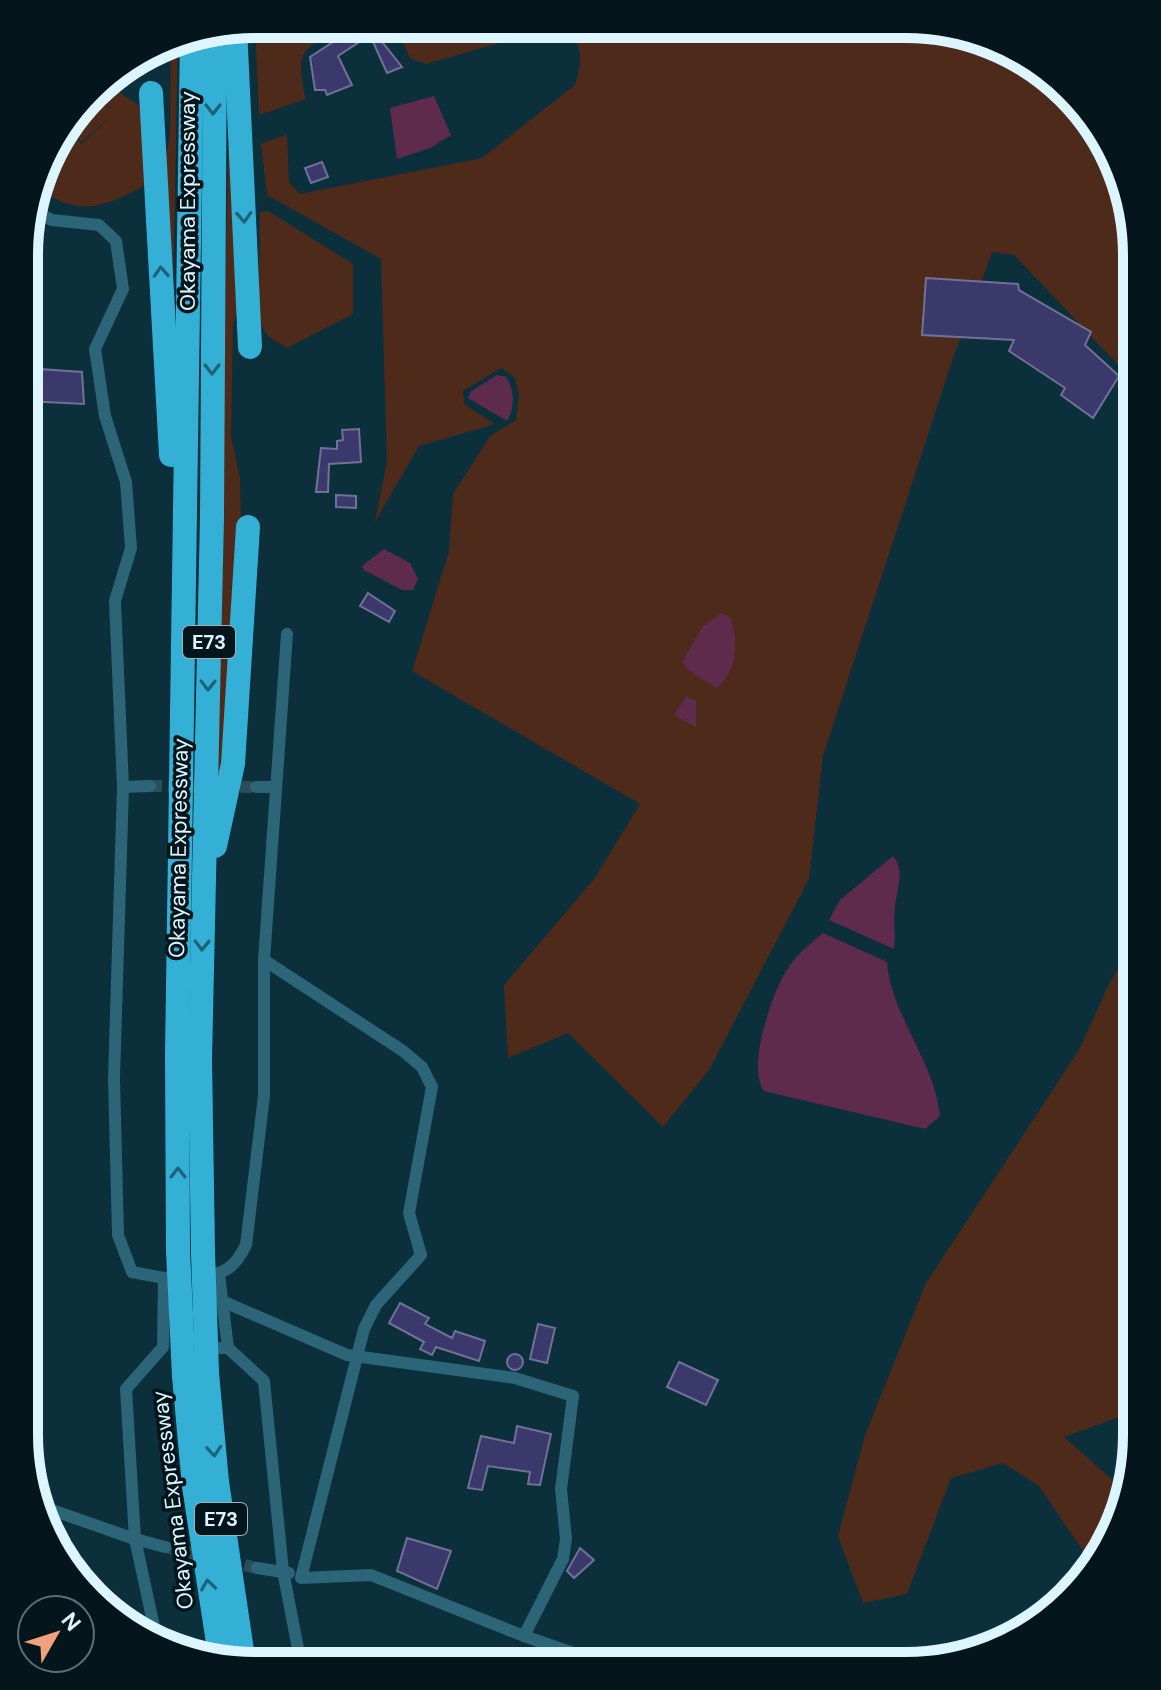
<svg xmlns="http://www.w3.org/2000/svg" width="1161" height="1690" viewBox="0 0 1161 1690" font-family="'DM Sans',sans-serif">
	<rect width="100%" height="100%" fill="#0b2f3b"/>
	<!-- green -->
	<g fill="#4e2a1b">
		<path d="M255 24H348C304 51 294 44 306 99L259 115Z"/>
		<polygon points="394,24 562,25 426,64 410,58"/>
		<path d="M568 25 937 26 1046 71 1113 153 1137 255V385L1014 255 992 252 953 358 823 756 809 879 709 1070 663 1127 568 1033 508 1058 504 985 594 879 640 804 412 671 449 551 453 494 490 436 516 420 519 395 515 378 501 368 463 391 464 404 495 424 419 446 375 522 387 462 381 259 267 195 261 144 287 134 289 182 300 194 482 158 575 85C583 60 582 47 568 25Z"/>
		<polygon points="178,38 173,292 163,173 170,135 171,42"/>
		<path d="M103 81 138 105 142 112 144 186C104 207 79 218 38 188L55 140 68 124 81 144 111 117 81 142 69 122 89 98 117 111 90 97Z"/>
		<polygon points="229,90 241,291 233,327 231,436 240,478 241,517 235,643 217,809"/>
		<polygon points="268,211 353,264 353,314 287,348 268,336 258,321 260,212"/>
		<polygon points="1137,941 1136,1411 1064,1437 1123,1489 1098,1564 1094,1567 1039,1486 1003,1463 951,1478 907,1594 863,1603 838,1536 865,1435 926,1283 1079,1050 1111,980"/>
	</g>
	<!-- water -->
	<g fill="#5f2b4c">
		<polygon points="434,96 451,135 430,148 397,159 390,108"/>
		<path d="M497 375 506 377C515 390 515 408 507 421L468 398 470 392Z"/>
		<polygon points="384,549 410,563 418,579 413,590 402,590 364,570 362,566"/>
		<path d="M721 613 731 618C738 644 738 670 717 688L692 673 682 662 703 626Z"/>
		<polygon points="686,696 696,701 696,727 674,715"/>
		<path d="M893 856C906 871 896 891 895 908 893 922 896 935 894 949L829 920 840 900Z"/>
		<path d="M823 933 887 962C891 1015 934 1060 940 1116L925 1129 764 1091C746 1067 773 990 788 968 797 954 811 943 823 933Z"/>
	</g>
	<!-- building -->
	<g fill="#3b386c" stroke="#717196" stroke-width="2">
		<polygon points="361,24 369,31 372,29 402,67 387,73 370,35 338,56 352,85 327,95 325,90 315,90 310,57"/>
		<polygon points="322,162 328,177 311,183 305,168"/>
		<polygon points="926,278 1018,284 1019,290 1091,332 1085,345 1119,376 1093,418 1061,395 1065,388 1009,351 1014,340 922,335"/>
		<polygon points="26,368 82,372 84,404 26,401"/>
		<polygon points="359,429 361,462 329,464 328,492 316,492 321,448 337,449 337,441 343,440 342,430"/>
		<polygon points="336,495 356,496 356,508 336,507"/>
		<polygon points="368,593 395,611 389,622 360,606"/>
		<polygon points="400,1303 429,1318 425,1324 452,1338 455,1331 485,1341 479,1361 436,1347 432,1355 420,1349 424,1342 389,1323"/>
		<polygon points="538,1324 555,1328 547,1363 530,1359"/>
		<circle cx="515" cy="1362" r="8"/>
		<polygon points="679,1362 718,1380 706,1405 667,1387"/>
		<polygon points="517,1426 551,1434 540,1485 528,1484 530,1472 488,1466 482,1490 468,1488 481,1436 514,1443"/>
		<polygon points="407,1538 451,1551 437,1589 397,1571"/>
		<polygon points="580,1548 594,1560 574,1578 567,1571"/>
	</g>
	<g fill="none" stroke-linecap="round" stroke-linejoin="round">
		<!-- minor-tunnel -->
		<g stroke="#2a4d58" stroke-width="12" stroke-dasharray="12 6" stroke-linecap="butt">
			<polyline points="150,786 256,787"/>
			<polyline points="165,1547 205,1556"/>
			<polyline points="227,1561 257,1568"/>
		</g>
		<!-- minor -->
		<g stroke="#2c6478" stroke-width="12">
			<polyline points="31,210 52,220 99,225 116,241 123,289 95,349 105,416 126,482 131,548 115,601 123,787 114,1078 118,1235 132,1272 164,1278 182,1277"/>
			<polyline points="123,787 150,786"/>
			<polyline points="256,787 276,787"/>
			<polyline points="264,960 403,1051 422,1067 432,1087 409,1213 421,1255 376,1305 364,1329 301,1578 371,1575 524,1636 608,1665"/>
			<polyline points="219,1274 228,1348"/>
			<path d="M201 1276C226 1274 235 1267 246 1245L264 1096V960L287 634"/>
			<polyline points="222,1301 347,1355 515,1378 573,1396 561,1489 566,1539 563,1559 524,1636"/>
			<polyline points="202,1348 228,1348 264,1381 283,1571 301,1664"/>
			<polyline points="40,1506 135,1539 126,1389 163,1347 164,1278"/>
			<polyline points="257,1568 289,1573"/>
			<polyline points="156,1636 135,1539 165,1547"/>
		</g>
		<!-- motorway -->
		<g stroke="#34b0d6" stroke-width="24">
			<polyline points="235,27 250,347"/>
			<polyline points="151,93 171,455"/>
			<polyline points="215,846 233,764 248,527"/>
			<polyline points="178,1251 177,1055 192,35"/>
			<polyline points="203,1252 200,1059 212,517 215,31"/>
			<polyline points="207,1373 217,1482 244,1664"/>
			<polyline points="184,1376 194,1486 221,1662"/>
		</g>
		<!-- motorway-bridge -->
		<g stroke="#34b0d6" stroke-width="24">
			<polyline points="178,1251 184,1376"/>
			<polyline points="203,1252 207,1373"/>
		</g>
	</g>
	<!-- one-way arrows -->
	<defs><path id="oneway-chevron" d="M-2-3.5L2.5 0L-2 3.5" fill="none" stroke-width="1.6" stroke-linecap="round" stroke-linejoin="round" transform="scale(2)"/></defs>
	<g stroke="#1c6379">
		<use href="#oneway-chevron" transform="translate(213 109) rotate(90)"/>
		<use href="#oneway-chevron" transform="translate(244 217) rotate(87)"/>
		<use href="#oneway-chevron" transform="translate(161 272) rotate(-93)"/>
		<use href="#oneway-chevron" transform="translate(212 369) rotate(90)"/>
		<use href="#oneway-chevron" transform="translate(208 685) rotate(91)"/>
		<use href="#oneway-chevron" transform="translate(202 945) rotate(91)"/>
		<use href="#oneway-chevron" transform="translate(178 1173) rotate(-90)"/>
		<use href="#oneway-chevron" transform="translate(214 1451) rotate(85)"/>
		<use href="#oneway-chevron" transform="translate(208 1585) rotate(-98)"/>
	</g>
	<g text-anchor="middle" stroke-width="7" stroke-linejoin="round" paint-order="stroke">
		<!-- shield labels -->
		<g fill="#04161c" stroke="#9cb2bb" stroke-width="2">
			<rect x="183" y="626" width="52" height="32" rx="6"/>
			<rect x="195" y="1503" width="52" height="32" rx="6"/>
		</g>
		<g font-size="20" font-weight="bold" fill="#ddf5ff">
			<text x="209" y="649">E73</text>
			<text x="221" y="1526">E73</text>
		</g>
		<!-- street labels -->
		<g font-size="22" fill="#ddf5ff" stroke="#04161c">
			<text transform="translate(187 201) rotate(-90)" y="8">Okayama Expressway</text>
			<text transform="translate(178 848) rotate(-89)" y="8">Okayama Expressway</text>
			<text transform="translate(172 1500) rotate(-97)" y="8">Okayama Expressway</text>
		</g>
	</g>
	<!-- crop -->
	<path d="M0 0H1161V1690H0ZM255 38H906A217 217 0 0 1 1123 255V1435A217 217 0 0 1 906 1652H255A217 217 0 0 1 38 1435V255A217 217 0 0 1 255 38Z" fill="#04161c" fill-rule="evenodd"/>
	<path fill="none" stroke="#ddf5ff" stroke-width="10" d="M255 38H906A217 217 0 0 1 1123 255V1435A217 217 0 0 1 906 1652H255A217 217 0 0 1 38 1435V255A217 217 0 0 1 255 38Z"/>
	<!-- north arrow -->
	<g transform="translate(56 1634) rotate(51)"><circle r="38" fill="#04161c" stroke="#5b6f77" stroke-width="2"/>
	<path d="M0-6L14 30L0 20L-14 30Z" fill="#f2a17e"/>
	<text y="-12" font-size="22" font-weight="bold" text-anchor="middle" fill="#ddf5ff">N</text>
	</g>
</svg>
